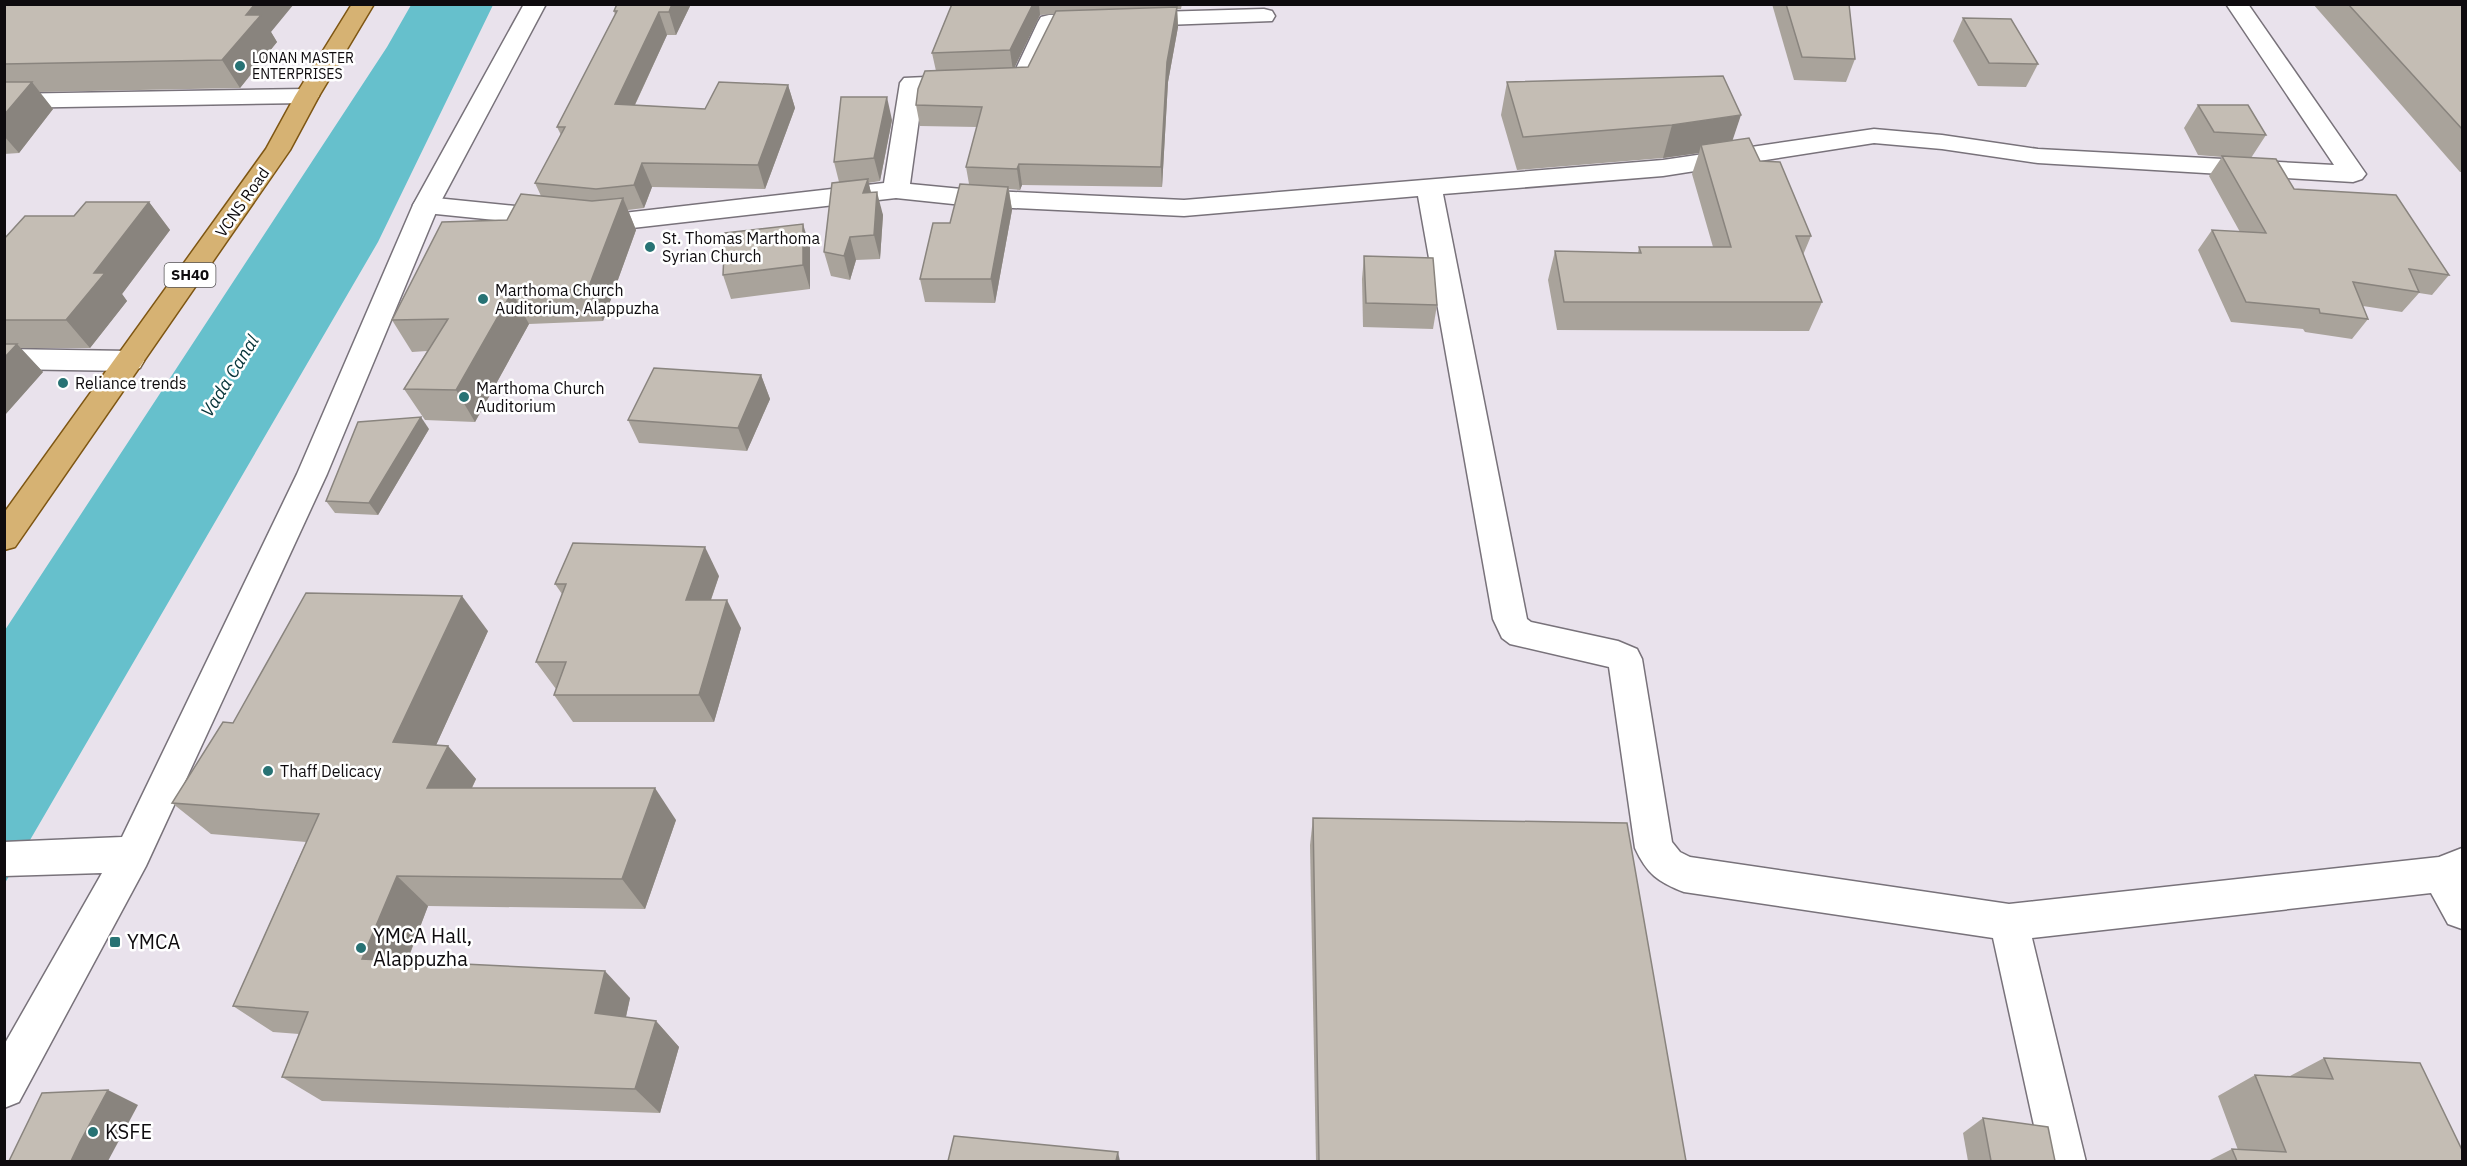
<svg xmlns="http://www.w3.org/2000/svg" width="2467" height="1166" viewBox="0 0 2467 1166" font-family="'IBM Plex Sans',sans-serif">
	<rect width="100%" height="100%" fill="#e9e2ec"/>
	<!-- water -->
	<polygon fill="#66c0cc" points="411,5 493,5 378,242 5,883 5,630 387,47"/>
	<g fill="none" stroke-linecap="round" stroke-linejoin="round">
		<defs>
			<g id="street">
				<path d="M2226 4H2248L2366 174 2362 179 2353 182 2038 163 1942 149 1874 143 1663 176 1443 194 1527 619 1531 622 1618 641 1637 649 1642 659 1672 842 1680 852 1690 857 2009 904 2439 857 2462 848V929L2448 924 2431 893 2032 938 2086 1162H2042L1993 938 1684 892C1658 882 1647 874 1635 848L1609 667 1510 644 1502 638 1493 619 1418 196 1184 216 972 206 896 198 606 231 426 213 417 211 413 205 417 199 426 197 606 215 884 183 900 83 904 78 1014 73 1038 22 1041 17 1049 15 1264 9 1272 11 1275 16 1272 21 1057 29 1031 85 923 90 910 184 972 190 1184 200 1663 160 1874 129 1942 135 2038 149 2334 165Z"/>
				<polygon points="307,89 315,91 319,96 315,101 307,103 4,108 4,94"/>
				<polygon points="4,349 130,351 140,354 144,361 140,368 130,371 4,369"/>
			</g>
			<polygon id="secondary" points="524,4 546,4 439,205 327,474 146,866 19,1102 4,1108 4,1045 102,873 4,876 4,842 122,837 297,474 413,205"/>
			<polygon id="primary" points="352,4 374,4 319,96 290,150 15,547 4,550 4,513 266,149 295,96"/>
		</defs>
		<!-- street casing -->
		<use href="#street" stroke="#78727a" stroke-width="3"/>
		<!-- secondary casing -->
		<use href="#secondary" stroke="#78727a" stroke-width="3"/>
		<!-- primary casing -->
		<use href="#primary" stroke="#7e5613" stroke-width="3"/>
		<!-- street -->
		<use href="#street" fill="#fff" fill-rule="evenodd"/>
		<!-- secondary -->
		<use href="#secondary" fill="#fff" fill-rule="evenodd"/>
		<!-- primary -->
		<use href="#primary" fill="#d6b273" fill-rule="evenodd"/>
	</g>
	<!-- wall -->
	<g fill="#a9a39b" fill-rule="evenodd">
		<polygon points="4,4 271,32 277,42 240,88 39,92 53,109 19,153 4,154"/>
		<polygon points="617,4 691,4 676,35 667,35 635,105 705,109 788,85 795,108 765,189 652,187 644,208 628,210 636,230 603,321 529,324 475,422 425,420 404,389 427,351 412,352 392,320 507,220 541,196 535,183 561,135 557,127 615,15 614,11"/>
		<path d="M952 4H1182L1181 9H1177L1178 27 1168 82 1162 187 1022 185 1020 190 1009 189 1012 210 995 303 925 302 920 279 950 223 969 184 966 167 977 127 920 126 916 105 936 71 932 53ZM1055 14 1028 67H1014L1040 15Z"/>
		<polygon points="1772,4 1849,4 1855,59 1846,82 1794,80"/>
		<polygon points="2313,4 2463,4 2463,172 2460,172"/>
		<polygon points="1963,18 2038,64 2026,87 1978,86 1953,41"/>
		<polygon points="1507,82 1733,140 1760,161 1811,236 1803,255 1822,302 1809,331 1557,330 1548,280 1555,251 1638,253 1639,247 1713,247 1692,174 1699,153 1663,158 1517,170 1501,115"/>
		<polygon points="2198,105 2266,135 2251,158 2294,189 2449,275 2432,295 2419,293 2402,312 2363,306 2368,319 2352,339 2305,332 2303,329 2231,322 2198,250 2212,230 2240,232 2209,176 2222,157 2198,155 2184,128"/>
		<polygon points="892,120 880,181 868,183 871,192 883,215 880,259 856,260 850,280 831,276 824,252 839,182 834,162"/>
		<polygon points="149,202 170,230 122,294 127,301 90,348 20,348 43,372 4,416 4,239 74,216"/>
		<polygon points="810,247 810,289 731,299 723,275"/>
		<polygon points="1364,256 1437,305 1433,329 1363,327 1362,279"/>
		<polygon points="761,375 770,399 747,451 639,443 628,420"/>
		<polygon points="429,429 378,515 335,513 326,501"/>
		<polygon points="719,576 711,600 741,628 714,722 573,722 554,695 556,689 536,662 562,594 555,584"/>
		<polygon points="488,631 436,745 448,746 476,779 472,788 676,820 645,909 428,906 407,962 630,998 626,1017 656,1021 679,1047 660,1113 322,1101 282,1077 299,1034 273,1032 233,1006 306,842 211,834 172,803 233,723"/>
		<polygon points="1313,818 1686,1161 1316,1161 1310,845"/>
		<polygon points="2324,1058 2463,1161 2208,1161 2232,1149 2238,1150 2218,1096 2255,1075 2290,1076"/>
		<polygon points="1983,1118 2055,1161 1968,1161 1963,1133"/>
	</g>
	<!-- shaded-wall -->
	<g fill="#89847e">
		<polygon points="255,4 294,4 271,32 277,42 240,88 222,60 246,15"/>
		<polygon points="672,4 691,4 676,35 669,12"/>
		<polygon points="1033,4 1039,4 1040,15 1013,71 1010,50"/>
		<polygon points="1177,7 1178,27 1168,82 1162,187 1161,167 1167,62"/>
		<polygon points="659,12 667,35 624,128 615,104"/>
		<polygon points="32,82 53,109 19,153 4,136 4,115"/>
		<polygon points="788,85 795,108 765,189 758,165"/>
		<polygon points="887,97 892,120 880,181 874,158"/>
		<polygon points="1741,115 1730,148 1701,145 1699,153 1663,158 1672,125"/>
		<polygon points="642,163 652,187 644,208 634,185"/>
		<polygon points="1019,164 1022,185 1020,190 1017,169"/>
		<polygon points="868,179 873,203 863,193"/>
		<polygon points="1008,187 1012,210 995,303 991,279"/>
		<polygon points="877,192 883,215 880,259 874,235"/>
		<polygon points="623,198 636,230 603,321 588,289"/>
		<polygon points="149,202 170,230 122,294 127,301 90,348 66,320 94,273"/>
		<polygon points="803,224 810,247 810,289 803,265"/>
		<polygon points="850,237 856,260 850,280 844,256"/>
		<polygon points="512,292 529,324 475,422 456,390"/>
		<polygon points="17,344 43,372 4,416 4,358"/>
		<polygon points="761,375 770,399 747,451 738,428"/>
		<polygon points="421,417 429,429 378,515 369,503"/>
		<polygon points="705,547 719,576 701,628 686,600"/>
		<polygon points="462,596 488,631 423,774 393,742"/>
		<polygon points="727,600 741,628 714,722 699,695"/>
		<polygon points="448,746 476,779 456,820 427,788"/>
		<polygon points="655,788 676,820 645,909 622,879"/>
		<polygon points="397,876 428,906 397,987 362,959"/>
		<polygon points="605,971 630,998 621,1039 595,1013"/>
		<polygon points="656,1021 679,1047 660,1113 635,1089"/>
		<polygon points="108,1090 138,1105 108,1161 71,1161 80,1142"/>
		<polygon points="1118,1152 1120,1161 1116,1161"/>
	</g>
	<!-- building -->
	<g fill="#c4bdb4" stroke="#89847e" stroke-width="1.5">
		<polygon points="4,4 255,4 246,15 261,15 222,60 4,64"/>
		<polygon points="617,4 672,4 669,12 659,12 615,104 705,109 719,82 788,85 758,165 642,163 634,185 596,189 535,183 565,127 557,127 617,11 614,11"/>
		<polygon points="952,4 1033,4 1010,50 932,53"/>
		<polygon points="1786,4 1849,4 1855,59 1802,57"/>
		<polygon points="2348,4 2463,4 2463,130"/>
		<polygon points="1177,7 1167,62 1161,167 1019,164 1017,169 966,167 982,107 916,105 918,89 925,71 1028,67 1056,11"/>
		<polygon points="1963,18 2011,19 2038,64 1989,63"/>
		<polygon points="1723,76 1741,115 1672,125 1523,137 1507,82"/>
		<polygon points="4,82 32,82 4,115"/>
		<polygon points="841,97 887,97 874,158 834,162"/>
		<polygon points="2198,105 2248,105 2266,135 2214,132"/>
		<polygon points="1749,138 1760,161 1780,162 1811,236 1796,236 1822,302 1564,302 1555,251 1641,253 1639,247 1731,247 1701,145"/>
		<polygon points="2222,156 2276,159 2294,189 2396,195 2449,275 2409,269 2419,292 2353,282 2368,319 2320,313 2319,309 2246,302 2212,230 2266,233"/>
		<polygon points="868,179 863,193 877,192 874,235 850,237 844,256 824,252 832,183"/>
		<polygon points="960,184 1008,187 991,279 920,279 933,223 950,223"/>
		<polygon points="521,194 592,201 623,198 588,289 512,292 456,390 404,389 448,319 392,320 442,222 507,220"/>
		<polygon points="86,202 149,202 94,273 105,273 66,320 4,320 4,239 25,216 74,216"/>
		<polygon points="803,224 803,265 723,275 725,233"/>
		<polygon points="1364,256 1433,258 1437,305 1366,303"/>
		<polygon points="4,344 17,344 4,358"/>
		<polygon points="654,368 761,375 738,428 628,420"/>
		<polygon points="421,417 369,503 326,501 358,422"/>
		<polygon points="573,543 705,547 686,600 727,600 699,695 554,695 566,662 536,662 566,584 555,584"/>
		<polygon points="306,593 462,596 393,742 448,746 427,788 655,788 622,879 397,876 362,959 605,971 595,1013 656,1021 635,1089 282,1077 308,1012 233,1006 319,814 172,803 223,722 233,723"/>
		<polygon points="1313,818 1627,823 1686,1161 1319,1161"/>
		<polygon points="2324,1058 2420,1063 2463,1152 2463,1161 2237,1161 2232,1149 2286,1152 2255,1075 2333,1079"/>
		<polygon points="108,1090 80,1142 71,1161 9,1161 42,1093"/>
		<polygon points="1983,1118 2048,1127 2055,1161 1991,1161"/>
		<polygon points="954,1136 1118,1152 1116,1161 948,1161"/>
	</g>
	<!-- markers -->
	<g fill="#277274" stroke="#fff" stroke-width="2">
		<circle cx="240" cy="66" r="6"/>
		<circle cx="650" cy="247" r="6"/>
		<circle cx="483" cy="299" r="6"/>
		<circle cx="63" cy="383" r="6"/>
		<circle cx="464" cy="397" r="6"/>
		<circle cx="268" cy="771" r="6"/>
		<rect x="109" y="936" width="12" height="12" rx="3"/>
		<circle cx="361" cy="948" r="6"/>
		<circle cx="93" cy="1132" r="6"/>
	</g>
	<g text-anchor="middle" stroke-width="5" stroke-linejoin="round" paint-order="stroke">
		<!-- far-poi labels -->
		<g font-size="14" fill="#0e0b0e" stroke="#fff" text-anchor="start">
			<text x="252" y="63">LONAN MASTER<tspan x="252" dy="16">ENTERPRISES</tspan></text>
		</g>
		<!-- shield labels -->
		<rect fill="#fff" stroke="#565456" stroke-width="1.5" x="164.5" y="263" width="51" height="24" rx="4.5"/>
		<g font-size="15" font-weight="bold" fill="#0e0b0e">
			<text x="190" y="280">SH40</text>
		</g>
		<!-- street labels -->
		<g font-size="16" fill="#0e0b0e" stroke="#fff">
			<text transform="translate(242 202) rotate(-55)" y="6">VCNS Road</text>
		</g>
		<!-- poi labels -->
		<g font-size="16" fill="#0e0b0e" stroke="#fff" text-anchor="start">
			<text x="662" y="244">St. Thomas Marthoma<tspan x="662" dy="18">Syrian Church</tspan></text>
			<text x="495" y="296">Marthoma Church<tspan x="495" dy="18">Auditorium, Alappuzha</tspan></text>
			<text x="75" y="389">Reliance trends</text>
			<text x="476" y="394">Marthoma Church<tspan x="476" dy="18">Auditorium</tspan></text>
			<text x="280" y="777">Thaff Delicacy</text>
		</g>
		<!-- water labels -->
		<g font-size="18" font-style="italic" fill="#063439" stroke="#fff">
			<text transform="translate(230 376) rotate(-58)" y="6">Vada Canal</text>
		</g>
		<!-- near-poi labels -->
		<g font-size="20" fill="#0e0b0e" stroke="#fff" text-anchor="start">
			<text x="373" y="943">YMCA Hall,<tspan x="373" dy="23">Alappuzha</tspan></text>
			<text x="127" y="949">YMCA</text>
			<text x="105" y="1139">KSFE</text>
		</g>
	</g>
	<!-- border -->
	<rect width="2467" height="1166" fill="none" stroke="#0e0b0e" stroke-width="12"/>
</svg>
